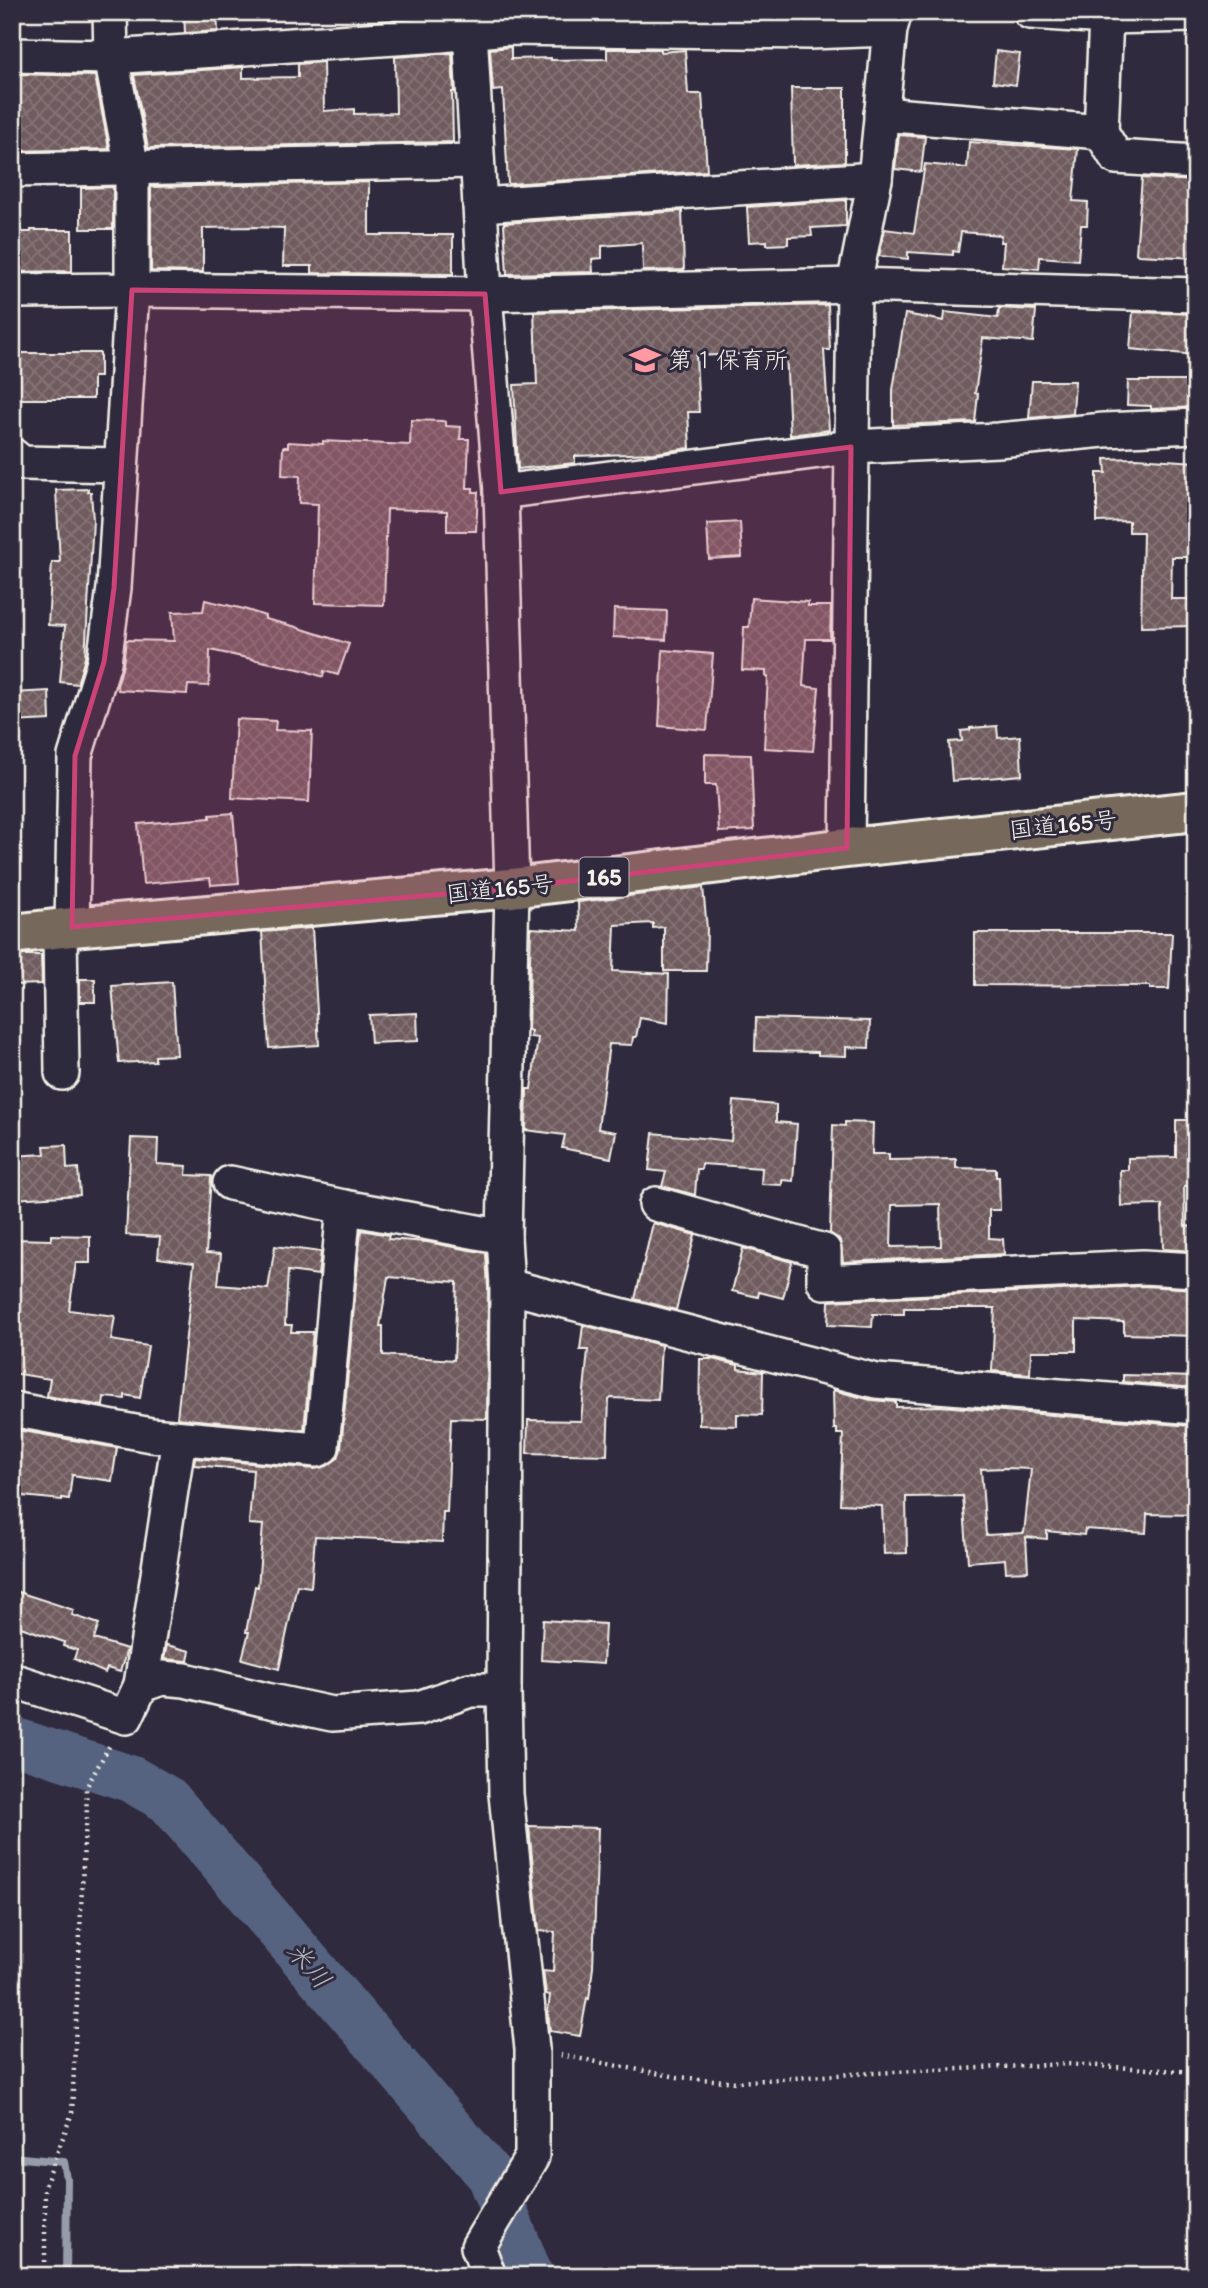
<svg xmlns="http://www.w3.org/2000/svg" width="1208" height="2288" viewBox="0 0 1208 2288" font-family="Itim,'Klee One',sans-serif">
	<defs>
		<pattern id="building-cross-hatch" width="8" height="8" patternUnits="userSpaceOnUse" patternTransform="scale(1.75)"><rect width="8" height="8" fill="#705b5f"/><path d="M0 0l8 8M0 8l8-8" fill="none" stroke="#857376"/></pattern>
	</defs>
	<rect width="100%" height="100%" fill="#2f2a3d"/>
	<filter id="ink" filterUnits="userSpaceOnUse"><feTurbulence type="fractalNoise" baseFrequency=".0143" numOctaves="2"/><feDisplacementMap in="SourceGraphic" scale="14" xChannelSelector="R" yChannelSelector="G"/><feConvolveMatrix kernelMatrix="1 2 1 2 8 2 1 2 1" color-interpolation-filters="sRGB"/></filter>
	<g filter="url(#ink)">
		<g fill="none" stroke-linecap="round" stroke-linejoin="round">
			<!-- stream -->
			<polyline stroke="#969caa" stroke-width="8" points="12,2157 64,2162 67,2179 66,2276"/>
			<!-- river -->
			<polyline stroke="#576480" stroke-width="47" points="12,1740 131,1779 168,1800 489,2174 530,2276"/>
		</g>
		<!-- building -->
		<g fill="url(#building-cross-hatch)" stroke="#f4f1e8" stroke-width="2" fill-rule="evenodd">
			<polygon points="184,12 217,12 218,31 185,33"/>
			<polygon points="415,12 448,12 448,15 415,17"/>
			<polygon points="511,47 511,59 551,58 551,60 607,59 607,49 661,49 661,52 685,50 688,94 702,94 707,171 508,184 503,90 493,91 490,49"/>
			<polygon points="996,51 1020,54 1016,85 993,82"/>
			<polygon points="452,53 454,92 452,92 453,142 148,148 134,75 243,67 243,78 298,77 298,64 323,62 324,111 354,109 354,114 396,113 395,57"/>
			<polygon points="13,74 95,76 109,149 12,151"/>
			<polygon points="791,88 845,88 845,162 793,165"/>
			<polygon points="899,135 925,137 921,172 895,169"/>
			<polygon points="969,142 1078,149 1073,201 1088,202 1087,225 1081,225 1078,260 1040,257 1039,269 1002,266 1004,242 1000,242 1001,235 961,232 958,252 953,251 953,255 908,252 908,259 879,256 885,229 914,233 925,164 967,168"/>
			<polygon points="1142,178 1196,181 1196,258 1138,255 1136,253"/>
			<polygon points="369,182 369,235 453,235 453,274 312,273 312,266 283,266 284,228 252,227 203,228 203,272 151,271 151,187"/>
			<polygon points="113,187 113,229 81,229 81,188"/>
			<polygon points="846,200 846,226 811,228 812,236 788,237 788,244 767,245 767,241 749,242 747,207"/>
			<polygon points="682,211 684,270 643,271 642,243 602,246 602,258 592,259 593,272 507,274 504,223"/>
			<polygon points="31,230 72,230 72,271 12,272 12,232 31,232"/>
			<polygon points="828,305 830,350 824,350 829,430 790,435 786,352 696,356 699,412 688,412 690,448 655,453 575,456 575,463 518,469 514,385 537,384 534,312"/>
			<polygon points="999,308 1036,310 1033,342 983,338 975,393 978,394 975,422 893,425 893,390 905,314 944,321 945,312 998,318"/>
			<polygon points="1133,312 1196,314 1196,355 1130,349"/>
			<polygon points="12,353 100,353 100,377 93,377 93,399 12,399"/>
			<polygon points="1032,381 1075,381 1073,414 1029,418"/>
			<polygon points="1128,381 1196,381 1196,407 1151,409 1151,406 1127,405"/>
			<polygon points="411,420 442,421 446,422 446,426 461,427 460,439 469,439 467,488 473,488 473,492 478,492 476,531 447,531 447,511 387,509 384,605 315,603 318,504 299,503 300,476 282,475 283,447 288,447 288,442 323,444 323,441 410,445"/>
			<polygon points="1136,458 1196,462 1196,557 1172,557 1171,599 1196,599 1196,626 1141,627 1143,532 1129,532 1129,521 1097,522 1097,473 1106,473 1105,459"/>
			<polygon points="88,489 88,492 91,492 93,520 85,658 77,684 60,682 65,626 48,625 52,562 60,562 56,490"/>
			<polygon points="740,522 742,557 709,559 707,524"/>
			<polygon points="751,598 808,602 808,606 831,606 830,639 806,639 803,686 819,688 813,751 764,748 768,677 766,677 766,671 742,670 744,627 749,627"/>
			<polygon points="205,600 244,609 265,616 265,619 293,626 349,644 338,675 324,671 323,677 303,670 210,650 209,686 188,685 187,694 118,690 117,686 123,665 126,640 174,641 172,612 203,611"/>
			<polygon points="614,609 667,611 666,640 613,637"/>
			<polygon points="663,650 713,654 707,730 659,726"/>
			<polygon points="49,691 50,720 12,722 12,693"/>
			<polygon points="236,719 276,721 275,730 312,731 309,802 232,798"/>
			<polygon points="997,726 998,738 1020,736 1022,775 952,781 949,742 962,741 961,731 970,730 970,728"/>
			<polygon points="705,754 751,755 754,830 719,832 716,785 705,785"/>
			<polygon points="233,813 239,883 211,885 210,878 143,884 138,824 210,818 210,815"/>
			<polygon points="703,887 707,929 706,971 664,971 664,927 653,928 653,923 615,925 613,971 669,974 668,1023 640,1018 636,1037 633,1037 632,1045 609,1044 598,1129 616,1132 611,1158 562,1148 565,1135 526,1130 527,1089 531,1089 538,1038 530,1037 531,1031 528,1030 531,928 579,931 578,902"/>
			<polygon points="312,928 319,1045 269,1048 262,932"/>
			<polygon points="975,933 1172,933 1169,989 1150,989 1150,986 975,985"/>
			<polygon points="12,955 41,955 42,984 12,985"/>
			<rect x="80" y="979" width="15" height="23"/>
			<polygon points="172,982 177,1055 155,1056 155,1061 119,1063 112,986"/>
			<polygon points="417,1013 418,1041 371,1043 369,1015"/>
			<polygon points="756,1018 870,1021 869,1048 846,1047 846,1056 818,1055 818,1052 755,1051"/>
			<polygon points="734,1101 776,1105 776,1122 797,1124 793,1181 782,1180 782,1185 761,1184 762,1168 702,1164 701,1169 697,1169 695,1195 662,1186 666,1172 649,1170 653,1133 731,1141"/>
			<polygon points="1176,1120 1196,1120 1196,1186 1184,1186 1185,1226 1196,1227 1196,1251 1163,1249 1162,1205 1121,1206 1120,1170 1128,1170 1128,1158 1176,1157"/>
			<path d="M845 1122 873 1123 872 1154H889V1160L956 1159V1168L996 1169V1177H999L1000 1210H989V1238L1003 1239 1004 1254 843 1262 840 1240 830 1233 833 1125 845 1126ZM940 1204 941 1246 891 1247 892 1205Z"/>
			<polygon points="131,1138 158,1139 157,1164 187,1166 186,1175 211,1176 206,1253 221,1254 218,1285 268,1289 275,1246 321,1252 318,1275 288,1271 285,1325 292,1325 291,1332 313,1332 304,1430 177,1418 194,1263 158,1258 160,1237 126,1235"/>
			<polygon points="66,1145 67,1169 78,1168 80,1195 12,1199 12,1156 45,1154 44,1146"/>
			<polygon points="653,1223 695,1235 676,1310 635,1299"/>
			<path d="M361 1230 389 1235 388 1239 427 1242 486 1253 488 1287 487 1419 451 1418 447 1512H443L442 1542 315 1536 311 1587 297 1585 279 1669 242 1659 249 1632H246L255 1586 258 1587 263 1525 249 1524 253 1470 194 1465 195 1458 315 1469 327 1466 338 1458 341 1449ZM388 1277 457 1282 454 1360 383 1355V1326H380Z"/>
			<polygon points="51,1235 90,1236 90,1263 76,1263 69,1310 115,1316 111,1340 148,1346 140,1398 125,1395 125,1399 104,1397 103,1406 47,1396 50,1379 12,1373 12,1316 20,1265 12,1265 12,1239 51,1240"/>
			<polygon points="743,1248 792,1262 783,1298 759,1292 758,1297 732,1291"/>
			<polygon points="1143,1286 1196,1289 1196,1336 1124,1334 1124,1322 1076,1320 1076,1351 1031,1351 1030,1374 992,1371 995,1308 904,1308 904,1314 873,1314 872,1327 828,1325 829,1301"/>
			<polygon points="583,1325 661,1345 658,1400 611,1398 609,1400 607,1455 527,1453 528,1420 581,1421 588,1350 580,1350"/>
			<polygon points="700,1359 712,1359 738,1365 738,1369 763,1372 762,1415 737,1414 737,1426 699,1425"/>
			<polygon points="1123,1375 1196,1377 1196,1388 1123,1382"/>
			<path d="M833 1390 871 1400 896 1402V1407L940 1406 1192 1426V1440H1196V1515L1147 1514 1146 1533 1085 1529 1084 1535 1047 1531V1539L1026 1537 1028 1571 1006 1572 1005 1559 968 1562 963 1496 906 1497 907 1553 884 1554 882 1506 840 1504 843 1434H837V1429H834ZM1005 1468 1031 1469 1024 1533 986 1535 981 1469Z"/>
			<polygon points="12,1429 117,1448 112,1481 72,1475 69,1499 62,1498 62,1500 12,1495"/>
			<polygon points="12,1590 74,1610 72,1615 99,1624 94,1639 127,1649 120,1672 107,1668 105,1673 74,1659 77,1650 63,1646 64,1642 12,1624"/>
			<polygon points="543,1620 605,1624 603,1664 541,1660"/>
			<polygon points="167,1645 190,1651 188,1661 164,1659"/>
			<polygon points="529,1826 598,1828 593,1967 589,1999 587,1998 580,2036 550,2031 548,2012 550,1995 546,1994 543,1971 553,1972 555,1932 539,1931"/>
		</g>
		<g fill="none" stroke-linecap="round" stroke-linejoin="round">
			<defs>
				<g id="minor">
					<polyline points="471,12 470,30 485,294 501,492 512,888 504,1237 507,1286 504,1690 506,1794 532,2049 532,2157 478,2247 489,2276"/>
					<polyline points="1030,12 1106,17 1196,15"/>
					<polyline points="12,55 111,57 441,35 506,28 809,32 890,29"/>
					<polyline points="881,114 1101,132 1106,17"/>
					<polyline points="1101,132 1116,157 1196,162"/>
					<polyline points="12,170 477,161"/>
					<polyline points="480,205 875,179"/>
					<polyline points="12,291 132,290 132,168 111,57 110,12"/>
					<polyline points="12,455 22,463 121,465"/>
					<polyline points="501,492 851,447 998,440 1104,430 1196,426"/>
					<polyline points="847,848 854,285 875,179 890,29 895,12"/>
					<polyline points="72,927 75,756 104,662 114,588 132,290 485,294 854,285 1196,295"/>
					<polyline points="60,929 62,1073"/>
					<polyline points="230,1183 344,1207 504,1237"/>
					<polyline points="656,1204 824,1251 824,1282 1143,1267 1196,1270"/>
					<polyline points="507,1286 876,1381 1196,1407"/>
					<polyline points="12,1409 151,1435 317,1450 322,1447 344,1207"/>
					<polyline points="12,1680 126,1717 141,1685 162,1678 185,1680 266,1700 332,1714 419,1708 470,1690 504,1690"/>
					<polyline points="141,1685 179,1438"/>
				</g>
				<polyline id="highway" points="12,934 72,927 512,888 847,848 1196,811"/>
			</defs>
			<!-- minor casing -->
			<use href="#minor" stroke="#f4f1e8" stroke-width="38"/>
			<!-- highway casing -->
			<use href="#highway" stroke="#f4f1e8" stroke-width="44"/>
			<!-- path -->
			<g stroke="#f4f1e8" stroke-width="4.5" stroke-dasharray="2 5" stroke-linecap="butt">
				<polyline points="560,2055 677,2077 737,2082 852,2074 1067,2064 1196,2072"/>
				<polyline points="45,2276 45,2186 72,2113 84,1842 87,1819 86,1788 111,1743"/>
			</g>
			<!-- minor -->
			<use href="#minor" stroke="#2f2a3d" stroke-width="33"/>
			<!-- highway -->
			<use href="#highway" stroke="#76695c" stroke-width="38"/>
		</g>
	</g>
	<!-- marked area -->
	<path fill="#cc4377" fill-opacity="0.2" stroke="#cc4377" stroke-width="5" stroke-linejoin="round" d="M132 290 485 294 501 492 851 447 847 848 512 888 72 927 75 756 104 662 114 588Z"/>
	<!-- icons -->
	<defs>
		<symbol id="school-bare" viewBox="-9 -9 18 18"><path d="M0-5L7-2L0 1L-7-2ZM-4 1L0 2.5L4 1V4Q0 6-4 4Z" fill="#ff9aa2" stroke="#2f2a3d" stroke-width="2.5" paint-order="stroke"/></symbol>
	</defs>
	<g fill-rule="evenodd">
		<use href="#school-bare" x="623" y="338" width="44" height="44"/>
	</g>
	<g text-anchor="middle" stroke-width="6" stroke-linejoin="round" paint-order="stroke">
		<!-- shield labels -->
		<rect fill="#2f2a3d" stroke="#b9b5b5" stroke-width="2" x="579.5" y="857.5" width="49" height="39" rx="5"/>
		<g font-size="23" font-weight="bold" fill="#f4f1e8">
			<text x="604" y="885">165</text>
		</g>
		<!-- poi labels -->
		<g font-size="24" fill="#f4f1e8" stroke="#2f2a3d" text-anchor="start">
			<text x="668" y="368">第１保育所</text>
		</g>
		<!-- street labels -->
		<g font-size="24" fill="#f4f1e8" stroke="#2f2a3d">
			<text transform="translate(1063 825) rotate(-6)" y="8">国道165号</text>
			<text transform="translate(500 889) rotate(-6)" y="8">国道165号</text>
		</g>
		<!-- water labels -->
		<g font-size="26" font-style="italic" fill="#b5b9be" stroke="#2f2a3d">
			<text transform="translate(309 1965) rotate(49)" y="9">米川</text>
		</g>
	</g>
	<!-- margin -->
	<rect width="1208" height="2288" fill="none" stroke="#2f2a3d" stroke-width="42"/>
	<rect x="21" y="21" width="1166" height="2246" fill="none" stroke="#f4f1e8" stroke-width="2.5" filter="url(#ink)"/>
</svg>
